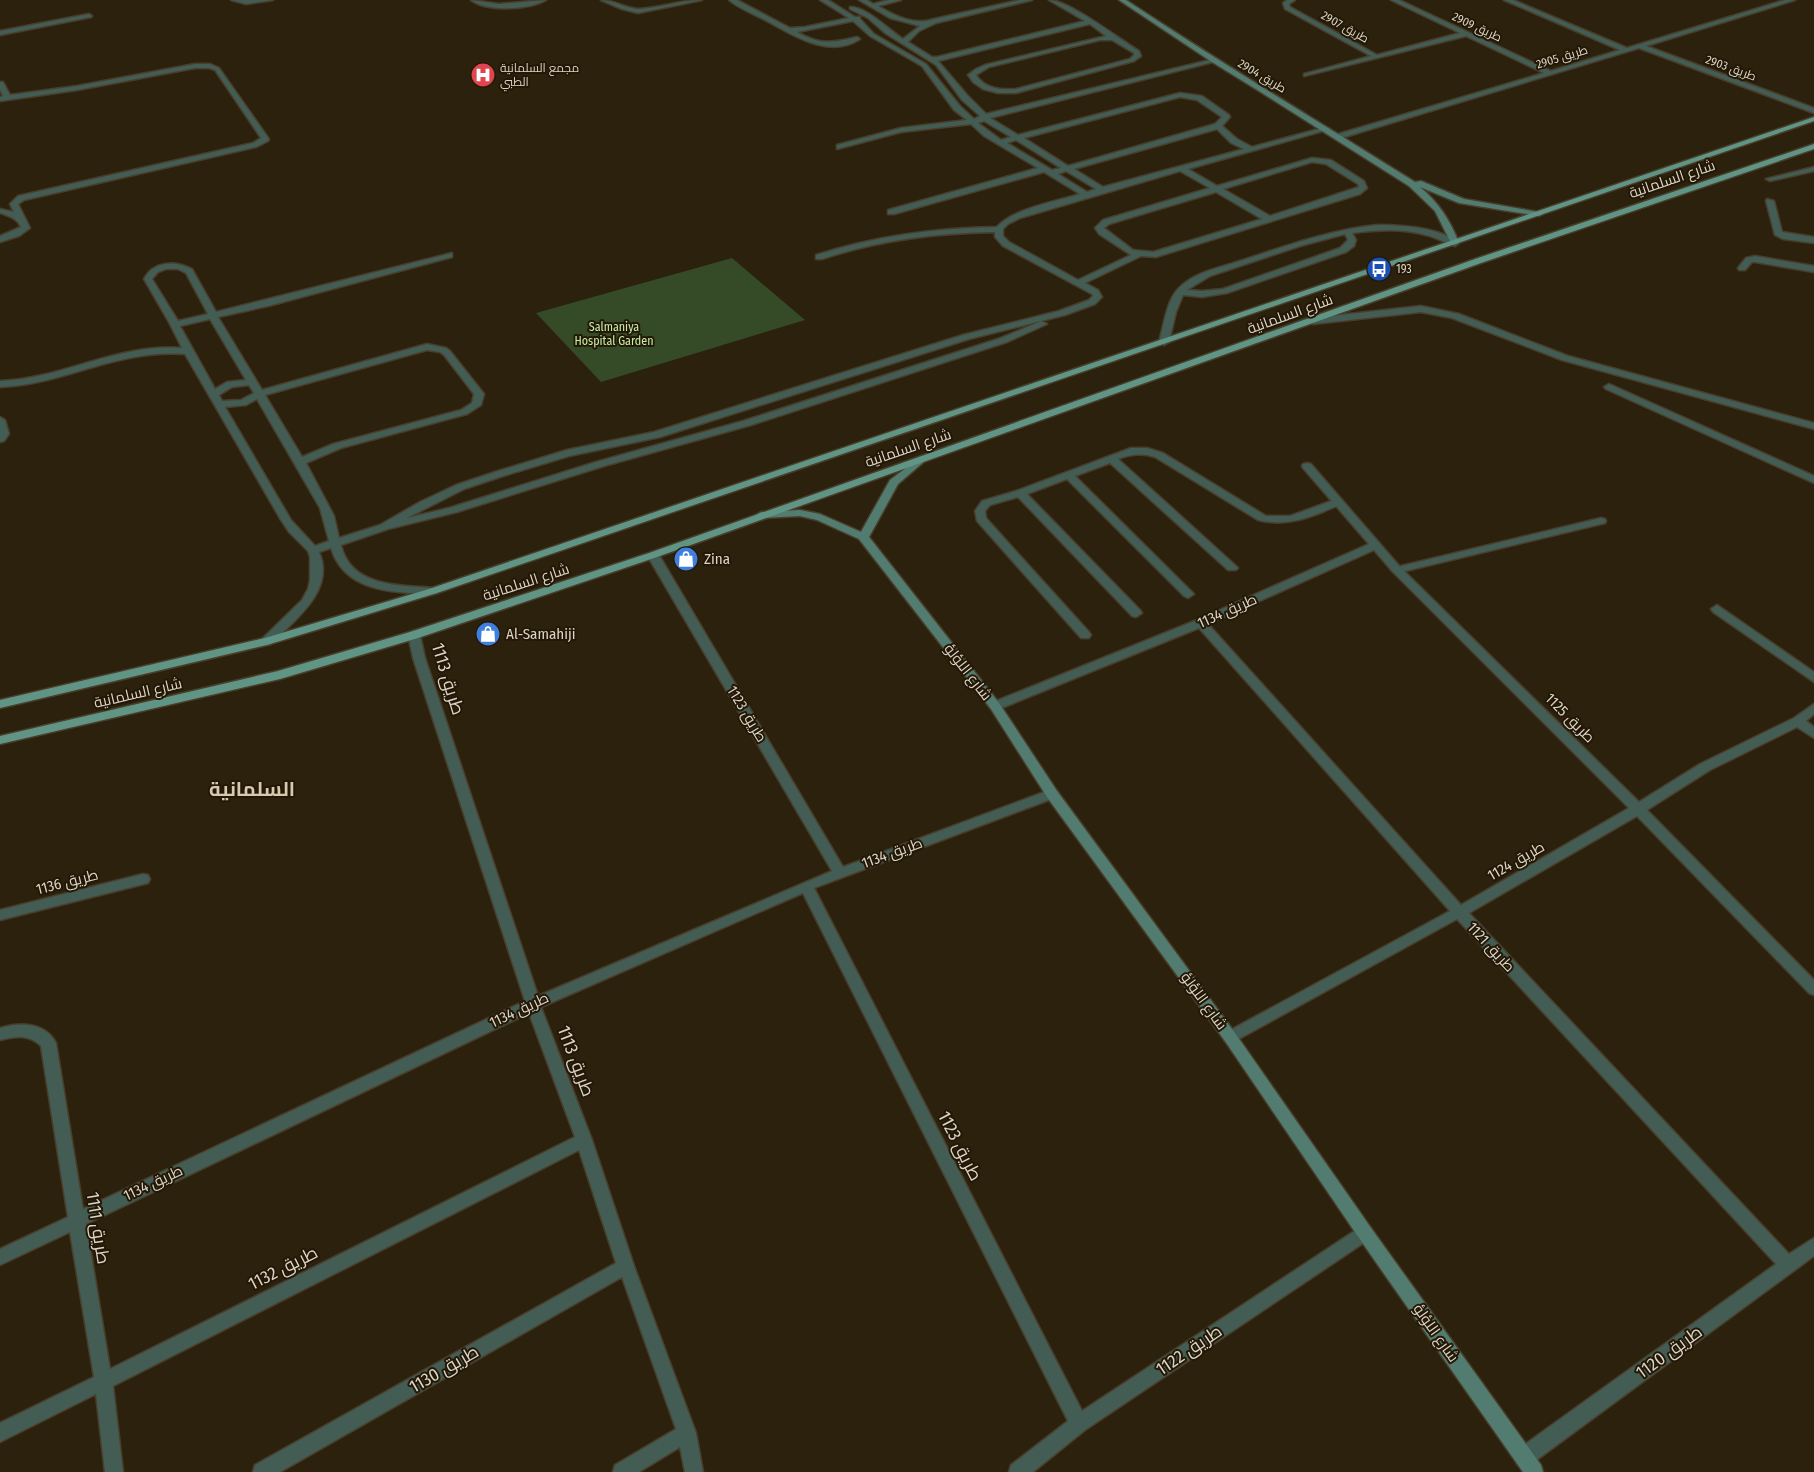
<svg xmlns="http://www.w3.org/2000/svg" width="1814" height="1472" viewBox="0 0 1814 1472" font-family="'Fira Sans Condensed',Cairo,sans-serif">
	<rect width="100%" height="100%" fill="#2c210d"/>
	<!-- green -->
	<polygon fill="#354a27" points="732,258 805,320 601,382 536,313"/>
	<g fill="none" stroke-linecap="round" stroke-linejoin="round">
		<defs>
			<g id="lane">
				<polygon points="231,0 273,0 246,4"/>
				<path d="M471 0 499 4 546 0C529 10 487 12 471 0Z"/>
				<path d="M601 0C614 0 626 9 639 9 660 8 681 0 702 0L638 13 622 9Z"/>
				<path d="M729 0H737L790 28 805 27 849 18 820 0H828L855 17H860V19L874 34 926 64 960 106 974 119 980 116 962 100 936 65 885 33 868 18 850 9V7C866 6 889 30 903 39L920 26 890 18 859 0H867L873 4 889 0H901L878 6C895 16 915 26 934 19L1020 0H1032L936 23 919 31 908 42 932 57H937L1085 21 1049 0C1069 0 1119 39 1139 51L1141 56 1134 61 1016 93H998L983 89 973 82 968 75 976 69 985 65 1106 36 1090 24 938 61 968 96 986 114 1214 59 1217 61 990 118 1018 135 1180 93 1202 96 1229 115 1230 117 1222 126 1237 139 1252 147 1326 127 1330 129 1188 169 1217 186 1312 158 1331 160 1364 181 1367 188 1360 194 1156 257 1141 256 1085 283 1098 290 1102 297 1095 304 1065 315 969 339 660 437 569 456 503 476 464 489 407 518 449 508 596 462 743 421 1001 338 1039 322 1042 321 1047 324 1007 342 751 425 604 466 457 512 388 529 341 545C351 587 398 585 433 588L439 591 437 593C429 596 418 594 410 593 376 591 342 584 331 548L319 552C336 590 295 620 271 644L267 645 261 641 263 638 302 600 308 589 310 580V557L308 551 289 532 281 520 185 354C117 349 63 385 0 387V381C62 379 118 343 182 348L170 324 144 279C153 261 175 260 192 269L216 312 452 253V257L268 306 218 317 262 390 427 344 446 348 450 351 484 394 481 405 467 414 341 448 306 463 334 516 339 538 380 525 420 502 456 485 495 472 567 450 654 432 963 335 1059 311 1089 300 1093 296 1092 294 1003 246 995 237V232C936 233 879 240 822 259H816V255C875 236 935 228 997 227 1012 209 1057 201 1080 194L1044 172 894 214H888V210L1038 168 984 136 971 124 901 132 837 149V145L901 128 967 120 954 110 922 66 870 36 853 21 797 32C820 45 832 43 857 37L860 39C828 60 792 34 763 19 752 13 738 8 729 0ZM1100 40H1112L1134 53V55L1130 59 1016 89C1001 90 985 89 976 75L989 67ZM1180 97 1197 100 1222 117 1215 124 1068 166 1024 138ZM984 121 1011 137 1001 140 978 123ZM1217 129 1231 143 1244 149 1103 187 1074 169ZM1016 140 1061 168 1052 170 1007 143ZM1312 162 1326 164 1358 184 1359 187 1270 216 1223 189ZM1066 171 1096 189 1087 192 1058 174ZM1180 171 1210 188 1103 220 1095 228 1099 234 1131 255 1078 280 1009 242 1003 236V229L1008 224 1020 218ZM1216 192 1262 219 1153 252 1133 250 1104 228 1109 224ZM166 269H178L186 273 208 314 178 321 152 279 158 272ZM210 319 246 380 227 382 215 389 180 326ZM427 350 440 352 444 355 474 394 472 403 461 410 333 444 302 457 265 395ZM249 385 254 393 241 400 222 401 219 395 232 387ZM257 399 320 508 329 541 315 546 291 520 225 407 246 405Z"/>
				<polygon points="89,14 92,16 91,17 0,35 0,31"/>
				<path d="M195 64H210L219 68 269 139 268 141 256 147 24 200 18 204 30 228 19 236 0 242V236L21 227C17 218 9 216 0 213V209L14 212 10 204 18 196 253 143 261 138 215 70 209 68H195L77 90 0 101V97L3 96 0 90V82H3L10 95 77 86Z"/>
				<polygon points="1767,199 1774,201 1782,232 1814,237 1814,243 1783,239 1775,235 1766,201"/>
				<path d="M1377 225C1401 225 1439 227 1459 243L1455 246C1445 243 1436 237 1426 235 1401 228 1377 230 1352 233L1356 240 1354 246 1346 252 1227 293 1202 297 1183 295 1176 312 1169 342 1164 345 1159 342C1164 325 1166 302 1178 289 1194 272 1219 268 1240 261 1286 246 1329 230 1377 225ZM1345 234 1348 240 1340 248 1223 289 1202 291 1187 290 1210 276 1300 246Z"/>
				<polygon points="1755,256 1814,266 1814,272 1755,262 1752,262 1745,270 1739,270 1738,268 1746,258"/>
				<polygon points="1421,306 1459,314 1568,356 1814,423 1814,429 1562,360 1452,318 1421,312 1313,324 1308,321 1313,318"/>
				<polygon points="1609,384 1814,476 1814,483 1606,389 1604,387"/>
				<polygon points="0,417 5,420 9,434 4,441 0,442"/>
				<path d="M1131 448H1147L1163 453 1266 516H1290L1334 500H1342L1343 502C1339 506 1331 508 1325 511 1303 520 1282 526 1258 520L1155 457C1142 453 1132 454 1118 459L1236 566 1238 568 1236 570H1228L1110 463 1075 476 1192 592 1194 594 1188 598 1184 596 1067 479 1027 494 1140 610 1142 613 1136 617 1132 616 1018 497 990 505 985 511 986 518 1089 632 1091 635 1089 638H1081L977 521 975 511 982 501 1016 491Z"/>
				<polygon points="1601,518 1605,519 1606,521 1605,523 1397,573 1391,570 1397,567"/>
				<polygon points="143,874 148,875 150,879 148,883 0,920 0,910"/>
			</g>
			<g id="street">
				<polygon points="1287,0 1295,0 1289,4 1290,7 1377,55 1460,33 1391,0 1399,0 1551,71 1620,50 1504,0 1513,0 1627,48 1785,0 1795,0 1646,46 1814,108 1814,113 1639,48 1338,139 1334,137 1335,135 1544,73 1466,36 1304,76 1304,74 1371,56 1285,9 1283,3"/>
				<polygon points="1814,167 1814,171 1770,181 1766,179"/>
				<path d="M1307 463 1311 464 1401 568 1639 802 1700 764 1794 718 1814 704V714L1806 721 1814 727V738L1797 727 1710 770 1647 810 1814 980V995L1809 993 1637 816 1469 913 1789 1254 1814 1238V1256L1531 1464 1524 1466 1517 1464 1515 1457 1517 1450 1776 1264 1457 919 1235 1041 1230 1043 1225 1041 1223 1037 1225 1033 1450 911 1199 628 999 709 995 710 989 706 991 703 1197 620 1369 544 1303 468 1302 466 1303 464ZM1374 550 1393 572 1629 808 1461 905 1208 624Z"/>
				<path d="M653 552 659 555 843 867 1047 791H1057L1058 794 1057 797 814 888 1082 1411 1359 1228 1365 1225 1371 1228 1373 1233 1371 1238 1085 1430 1033 1472H1009L1011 1465 1068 1421 803 893 541 1007 592 1140 634 1266 696 1433 703 1472H685L680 1447 639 1472H613L615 1465 676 1429 622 1277 280 1472H253L255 1465 616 1263 579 1150 113 1386 123 1472H105L96 1394 0 1442V1423L94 1377 70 1232 0 1265V1249L68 1217 41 1046C29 1034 15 1036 0 1040V1028C20 1022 45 1022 56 1043L83 1209 525 1001 413 658 408 635 410 632 414 631 420 635 425 658 538 996 832 871 647 555ZM529 1013 575 1137 110 1369 86 1224Z"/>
				<polygon points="1717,605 1814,672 1814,682 1713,612 1711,609"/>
			</g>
			<g id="secondary">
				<path d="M1119 0H1126C1221 63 1318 121 1415 182L1421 181 1464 199 1539 212 1543 214 1539 216 1459 203 1420 187C1439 203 1450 220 1459 243L1452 245 1435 211 1409 186 1259 91 1212 62Z"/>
				<polygon points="922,456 927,459 898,484 869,537 999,703 1057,791 1235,1033 1371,1228 1541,1465 1543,1472 1523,1472 1359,1238 1225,1041 1047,797 991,709 859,539 817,520 800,516 761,518 756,515 761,512 800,510 820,514 861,532 890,480"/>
			</g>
			<g id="primary">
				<polygon points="1814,117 1814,121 437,593 267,645 0,708 0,700 265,638 429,589"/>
				<polygon points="1814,144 1814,149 1481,263 657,557 418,638 280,679 0,744 0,736 278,671 410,632 649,553 1475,259"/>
			</g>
		</defs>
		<!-- lane casing -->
		<use href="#lane" stroke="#483e2b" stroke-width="3"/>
		<!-- street casing -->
		<use href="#street" stroke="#483e2b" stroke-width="3"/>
		<!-- secondary casing -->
		<use href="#secondary" stroke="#483e2b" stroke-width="3"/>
		<!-- primary casing -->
		<use href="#primary" stroke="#483e2b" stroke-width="3"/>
		<!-- lane -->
		<use href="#lane" fill="#435c54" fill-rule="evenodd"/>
		<!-- street -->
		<use href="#street" fill="#435c54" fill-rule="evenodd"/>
		<!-- secondary -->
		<use href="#secondary" fill="#537c70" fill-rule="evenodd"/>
		<!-- primary -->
		<use href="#primary" fill="#609585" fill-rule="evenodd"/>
	</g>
	<!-- icons -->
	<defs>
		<symbol id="hospital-disc" viewBox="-11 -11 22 22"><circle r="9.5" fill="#e0444e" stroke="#231805"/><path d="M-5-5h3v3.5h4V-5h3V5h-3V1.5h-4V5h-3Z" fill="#fff"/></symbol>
		<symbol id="bus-disc" viewBox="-11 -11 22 22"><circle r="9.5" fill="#1a4fb4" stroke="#231805"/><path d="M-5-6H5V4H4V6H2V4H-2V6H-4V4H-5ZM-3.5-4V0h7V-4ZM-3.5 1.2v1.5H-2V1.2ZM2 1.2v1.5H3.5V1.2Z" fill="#fff"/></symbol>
		<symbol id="shop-disc" viewBox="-11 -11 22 22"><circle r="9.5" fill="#3f7fe0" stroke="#231805"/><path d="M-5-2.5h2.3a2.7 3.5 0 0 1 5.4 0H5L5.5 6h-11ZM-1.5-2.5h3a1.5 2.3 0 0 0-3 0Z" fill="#fff"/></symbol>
	</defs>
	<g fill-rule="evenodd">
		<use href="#hospital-disc" x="469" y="61" width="28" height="28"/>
		<use href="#bus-disc" x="1365" y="255" width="28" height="28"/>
		<use href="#shop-disc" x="672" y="545" width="28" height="28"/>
		<use href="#shop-disc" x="474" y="620" width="28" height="28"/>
	</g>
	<g text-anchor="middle" stroke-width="4" stroke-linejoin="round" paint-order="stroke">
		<!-- far-street labels -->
		<g font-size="12" fill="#dcd4c8" stroke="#231805">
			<text transform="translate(1345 27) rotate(29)" y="4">طريق 2907</text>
			<text transform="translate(1477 27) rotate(25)" y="4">طريق 2909</text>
			<text transform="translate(1562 57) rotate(-17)" y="4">طريق 2905</text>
			<text transform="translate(1731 68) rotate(20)" y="4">طريق 2903</text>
			<text transform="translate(1262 76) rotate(31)" y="4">طريق 2904</text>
		</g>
		<!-- far-poi labels -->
		<g font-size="12" fill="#dcd4c8" stroke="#231805" text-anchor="start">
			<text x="500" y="72">مجمع السلمانية<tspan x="500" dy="14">الطبي</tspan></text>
			<text x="1396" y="273">193</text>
		</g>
		<!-- far-park labels -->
		<g font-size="12" fill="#c4eea9" stroke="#231805">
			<text x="614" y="331">Salmaniya<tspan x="614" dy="14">Hospital Garden</tspan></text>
		</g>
		<!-- street labels -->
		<g font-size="15" fill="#dcd4c8" stroke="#231805">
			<text transform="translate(1672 179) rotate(-19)" y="5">شارع السلمانية</text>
			<text transform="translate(1290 314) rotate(-20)" y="5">شارع السلمانية</text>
			<text transform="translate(908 448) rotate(-19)" y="5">شارع السلمانية</text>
			<text transform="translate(526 582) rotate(-18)" y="5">شارع السلمانية</text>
			<text transform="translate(1227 611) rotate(-24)" y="5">طريق 1134</text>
			<text transform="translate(968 672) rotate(52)" y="5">شارع اللؤلؤ</text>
			<text transform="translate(138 693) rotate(-13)" y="5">شارع السلمانية</text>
			<text transform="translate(747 714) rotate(59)" y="5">طريق 1123</text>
			<text transform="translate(1570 718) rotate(45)" y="5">طريق 1125</text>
			<text transform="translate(892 853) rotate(-20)" y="5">طريق 1134</text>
			<text transform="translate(1516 861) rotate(-30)" y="5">طريق 1124</text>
			<text transform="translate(67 882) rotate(-14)" y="5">طريق 1136</text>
			<text transform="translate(1491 947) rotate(47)" y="5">طريق 1121</text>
			<text transform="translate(1204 1001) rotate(54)" y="5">شارع اللؤلؤ</text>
			<text transform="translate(519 1010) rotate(-25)" y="5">طريق 1134</text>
			<text transform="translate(153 1183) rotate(-25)" y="5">طريق 1134</text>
			<text transform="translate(1436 1333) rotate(55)" y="5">شارع اللؤلؤ</text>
		</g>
		<!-- poi labels -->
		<g font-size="15" fill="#dcd4c8" stroke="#231805" text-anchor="start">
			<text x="704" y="564">Zina</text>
			<text x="506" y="639">Al-Samahiji</text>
		</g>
		<!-- near-street labels -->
		<g font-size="18" fill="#dcd4c8" stroke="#231805">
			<text transform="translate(448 679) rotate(73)" y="6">طريق 1113</text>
			<text transform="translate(576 1061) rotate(69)" y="6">طريق 1113</text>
			<text transform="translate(960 1146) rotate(63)" y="6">طريق 1123</text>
			<text transform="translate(98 1228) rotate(81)" y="6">طريق 1111</text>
			<text transform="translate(283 1268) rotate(-27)" y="6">طريق 1132</text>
			<text transform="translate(1189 1350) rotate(-34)" y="6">طريق 1122</text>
			<text transform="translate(1669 1352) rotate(-36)" y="6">طريق 1120</text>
			<text transform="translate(444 1369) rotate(-30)" y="6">طريق 1130</text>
		</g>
		<!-- district labels -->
		<g font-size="20" font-weight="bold" fill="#d7c9b0" stroke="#231805">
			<text x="252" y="796">السلمانية</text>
		</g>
	</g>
</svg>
